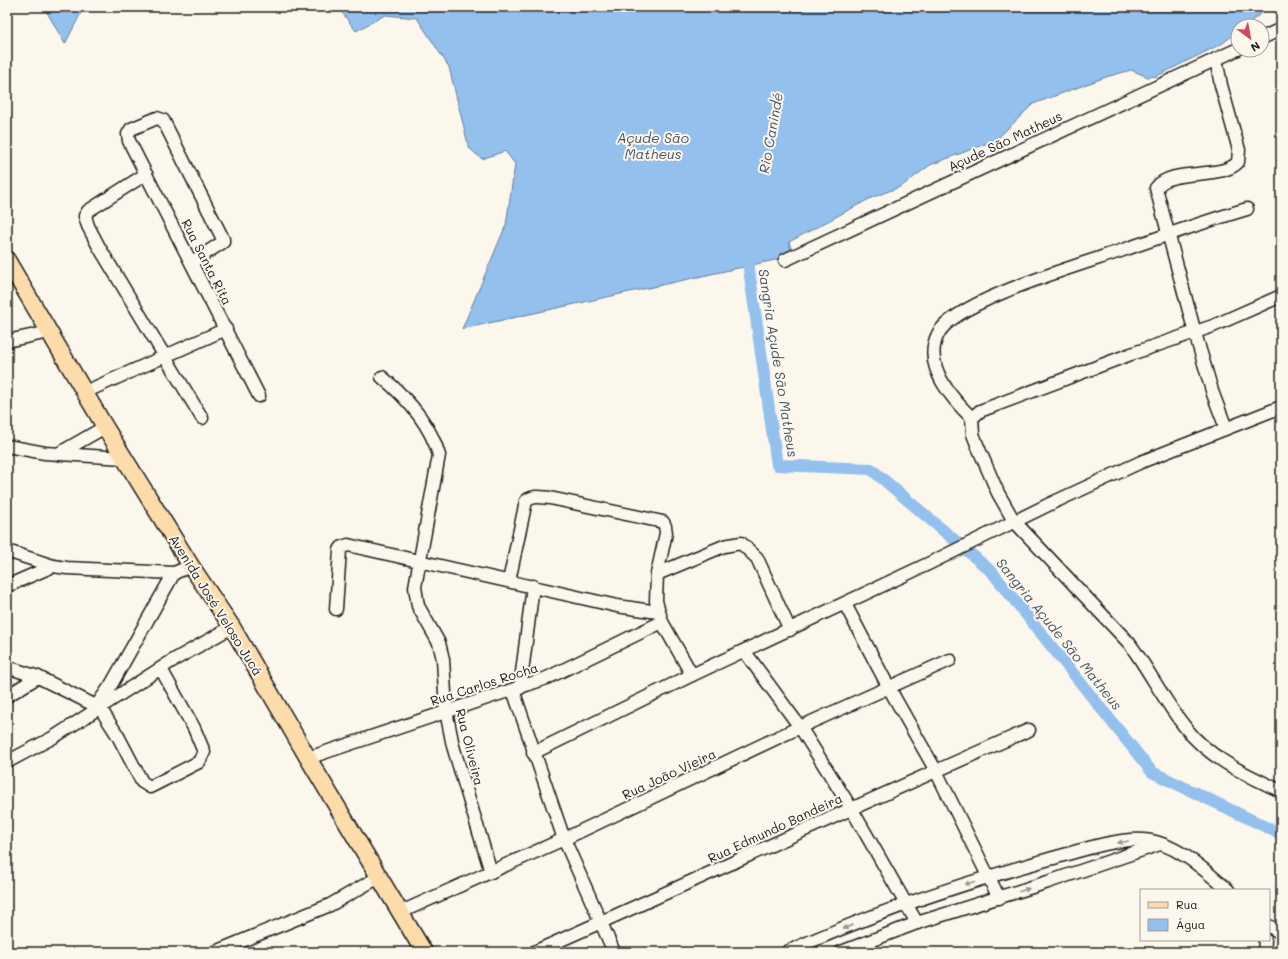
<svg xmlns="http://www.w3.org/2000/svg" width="1288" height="959" viewBox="0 0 1288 959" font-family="Mali,sans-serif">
	<rect width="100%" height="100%" fill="#fbf7ec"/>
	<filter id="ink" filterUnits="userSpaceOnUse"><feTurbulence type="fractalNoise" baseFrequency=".025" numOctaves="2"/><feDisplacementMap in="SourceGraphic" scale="8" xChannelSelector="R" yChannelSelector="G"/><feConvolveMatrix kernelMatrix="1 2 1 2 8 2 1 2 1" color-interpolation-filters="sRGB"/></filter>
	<g filter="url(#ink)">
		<!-- water -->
		<g fill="#94c0ee" stroke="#647e9a">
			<polygon points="44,7 84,7 65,44"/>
			<polygon points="338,7 1277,7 1263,12 1245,26 1238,26 1238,31 1223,43 1157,76 1148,77 1131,70 1106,77 1033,104 996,140 930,165 902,186 871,198 789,242 793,256 462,329 506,225 515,164 505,151 482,159 469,148 449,67 417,18 385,15 356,31"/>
		</g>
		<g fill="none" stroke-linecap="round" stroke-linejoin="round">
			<!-- canal -->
			<polyline stroke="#94c0ee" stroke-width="12" points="748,262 777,465 871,469 992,572 1152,772 1281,834"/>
			<defs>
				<g id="minor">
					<polyline points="1262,38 1281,29"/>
					<path d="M1216 59 1221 85 1239 150 1238 162C1223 180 1171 167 1156 188L1195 333 1213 394 1226 428"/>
					<polyline points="146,174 88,211 85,216 88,226 99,247 202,418"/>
					<polyline points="785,260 1238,49"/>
					<polyline points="192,262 223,242 223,239 163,120 157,118 131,129 128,134 129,141 259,396"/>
					<path d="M1281 296 1213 326 1131 354 980 411 972 418 973 434 978 447 998 493 1014 521 1129 643C1149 670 1164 701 1185 727 1208 758 1247 775 1281 791"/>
					<polyline points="7,341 49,332"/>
					<path d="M382 377C407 398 430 423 439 455L415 587 418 606 439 643 443 659 446 711 453 746 491 872"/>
					<polyline points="85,392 226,329"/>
					<path d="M972 418C951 398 922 365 938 334 955 300 1087 263 1126 249 1167 235 1206 221 1247 209"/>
					<polyline points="7,446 45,453 123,458"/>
					<polyline points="58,454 105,427"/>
					<polyline points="7,551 53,566 67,568 174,573 191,566"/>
					<polyline points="657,574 724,546 741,543 757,558 790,630"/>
					<path d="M509 581 526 501C534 495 540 497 550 498L663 522 665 526 666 533 657 574 656 601 662 622 692 675"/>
					<polyline points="7,586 53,566"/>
					<polyline points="845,604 889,688 936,771 999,898"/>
					<polyline points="336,609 340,550 342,547 348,545 617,606 658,612"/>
					<polyline points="745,652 800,727 851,808 917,923"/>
					<polyline points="7,667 38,677 100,708 118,736 142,782 150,787 199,762 204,752 194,728 161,669"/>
					<polyline points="520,688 533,586"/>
					<polyline points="513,690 564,839 614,952"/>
					<polyline points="7,696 38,677"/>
					<polyline points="97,705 111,685 174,573"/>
					<polyline points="533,753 692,675 930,563 1052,503 1141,462 1281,407"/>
					<polyline points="308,758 547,678 662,622"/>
					<polyline points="7,762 54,737 172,661 232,627"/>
					<polyline points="401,912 564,839 800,727 950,660"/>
					<polyline points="1269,926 1281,933"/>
					<polyline points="215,952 330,905 379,877"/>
					<path d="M534 952C699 879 863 802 1029 730"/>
					<path d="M787 952C870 914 957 885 1046 860 1073 853 1115 838 1143 840 1175 842 1205 870 1228 890"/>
					<polyline points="841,952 917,923 1048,882 1160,844"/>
					<polyline points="1264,952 1265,940"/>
				</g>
				<polyline id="major" points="7,260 105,427 191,566 232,627 308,758 424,952"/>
			</defs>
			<!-- minor casing -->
			<use href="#minor" stroke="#1c1c1c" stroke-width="15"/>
			<!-- major casing -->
			<use href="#major" stroke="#1c1c1c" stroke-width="19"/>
			<!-- minor -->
			<use href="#minor" stroke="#fbf7ec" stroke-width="12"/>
			<!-- major -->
			<use href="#major" stroke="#fddcac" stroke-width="16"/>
		</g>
		<!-- one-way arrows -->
		<defs><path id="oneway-solid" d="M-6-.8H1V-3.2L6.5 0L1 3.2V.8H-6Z"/></defs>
		<g fill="#97948e">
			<use href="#oneway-solid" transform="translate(1123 842) rotate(170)"/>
			<use href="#oneway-solid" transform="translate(970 883) rotate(162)"/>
			<use href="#oneway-solid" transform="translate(1024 890) rotate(-18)"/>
			<use href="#oneway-solid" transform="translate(848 927) rotate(158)"/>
		</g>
	</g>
	<g text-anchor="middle" stroke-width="4" stroke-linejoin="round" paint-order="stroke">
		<!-- street labels -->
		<g font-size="13" fill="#1c1c1c" stroke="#fbf7ec">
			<text transform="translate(1005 141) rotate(-25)" y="5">Açude São Matheus</text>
			<text transform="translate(207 262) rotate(63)" y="5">Rua Santa Rita</text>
			<text transform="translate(216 605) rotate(58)" y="5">Avenida José Veloso Jucá</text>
			<text transform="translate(484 684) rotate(-18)" y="5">Rua Carlos Rocha</text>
			<text transform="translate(470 747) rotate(76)" y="5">Rua Oliveira</text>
			<text transform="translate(669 774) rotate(-25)" y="5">Rua João Vieira</text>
			<text transform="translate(775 828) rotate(-25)" y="5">Rua Edmundo Bandeira</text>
		</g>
		<!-- water labels -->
		<g font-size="14" font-style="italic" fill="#465566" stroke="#fbf7ec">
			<text transform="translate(771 133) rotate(-80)" y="5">Rio Canindé</text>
			<text x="653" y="143">Açude São<tspan x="653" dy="16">Matheus</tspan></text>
			<text transform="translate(778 363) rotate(81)" y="5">Sangria Açude São Matheus</text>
			<text transform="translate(1059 634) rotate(51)" y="5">Sangria Açude São Matheus</text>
		</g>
	</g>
	<!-- margin -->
	<rect width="1288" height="959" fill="none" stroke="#fbf7ec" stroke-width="24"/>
	<rect x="12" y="12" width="1264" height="935" fill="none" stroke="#1c1c1c" stroke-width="1.5" filter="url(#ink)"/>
	<!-- legend -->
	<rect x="1140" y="889" width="130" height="52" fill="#fbf7ec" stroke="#a29f99"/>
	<rect x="1148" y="902" width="20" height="6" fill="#fddcac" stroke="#a29f99"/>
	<text x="1176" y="909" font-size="12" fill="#1c1c1c">Rua</text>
	<rect x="1148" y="919" width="20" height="12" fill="#94c0ee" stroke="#a29f99"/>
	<text x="1176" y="929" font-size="12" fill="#1c1c1c">Água</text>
	<!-- north arrow -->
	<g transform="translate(1250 38) rotate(148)"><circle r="19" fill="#fbf7ec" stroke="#a29f99"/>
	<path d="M0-3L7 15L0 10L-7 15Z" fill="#d1495b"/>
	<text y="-6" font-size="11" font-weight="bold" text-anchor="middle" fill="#1c1c1c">N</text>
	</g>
</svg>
